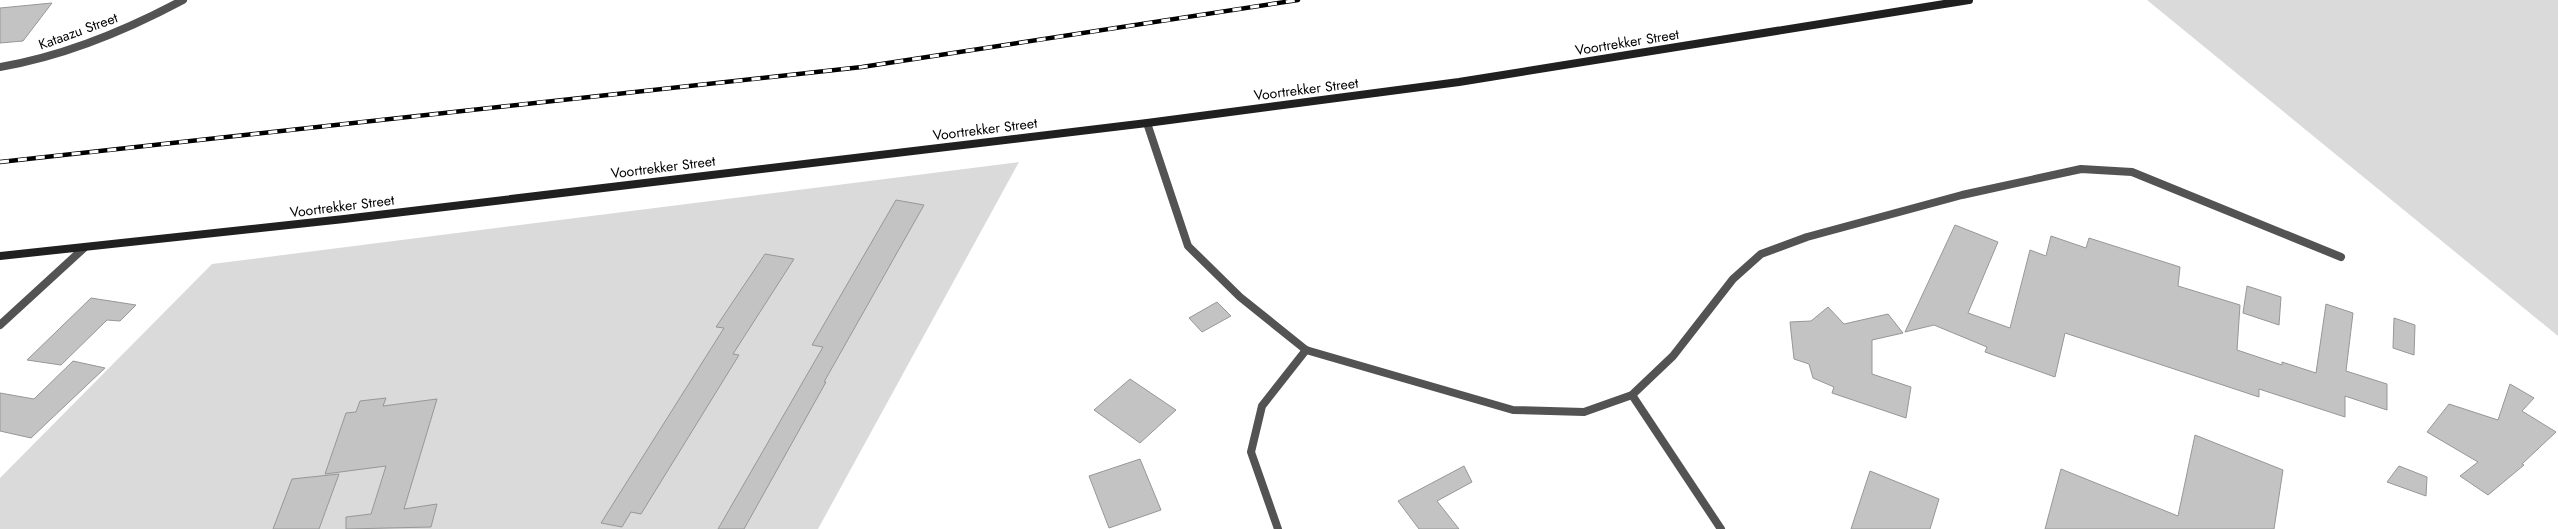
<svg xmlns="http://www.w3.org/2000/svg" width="2558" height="529" viewBox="0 0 2558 529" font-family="Jost,sans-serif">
	<rect width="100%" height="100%" fill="#fff"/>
	<!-- green -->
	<g fill="#dadada">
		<polygon points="2147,0 2558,0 2558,336 2180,27"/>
		<polygon points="1019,162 818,529 0,529 0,478 212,264"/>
	</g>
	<!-- building -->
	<g fill="#c3c3c3" stroke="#979797">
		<polygon points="52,3 23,41 0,43 0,8"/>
		<polygon points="896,200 924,205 824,382 826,382 744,529 718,529 823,347 812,345"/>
		<polygon points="1955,225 1998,242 1968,313 2010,328 2030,250 2046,256 2051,236 2086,248 2089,238 2180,267 2178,286 2240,305 2237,350 2282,365 2282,362 2316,373 2326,304 2353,313 2346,371 2387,384 2387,410 2345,396 2345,417 2259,389 2259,397 2065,333 2055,377 1985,352 1987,347 1934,325 1905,332"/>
		<polygon points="765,254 794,259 733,354 739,355 641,514 631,512 622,527 601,523 724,328 716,327"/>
		<polygon points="2247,286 2281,297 2279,325 2243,313"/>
		<polygon points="91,298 136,305 120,321 107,320 61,365 27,360"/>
		<polygon points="1217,302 1231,316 1202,332 1189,318"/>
		<polygon points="1828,307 1844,324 1888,314 1903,333 1872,340 1872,374 1911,387 1906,418 1832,393 1834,387 1813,378 1809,364 1794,359 1790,322 1811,321"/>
		<polygon points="2394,318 2415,325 2414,355 2393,348"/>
		<polygon points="73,361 105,368 31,438 0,431 0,393 34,399"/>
		<polygon points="1130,379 1176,410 1140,443 1094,410"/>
		<polygon points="2510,384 2534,398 2522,411 2556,432 2522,464 2524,465 2488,495 2460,476 2478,462 2427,432 2449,404 2498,420"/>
		<polygon points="386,398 383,406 437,399 404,509 437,504 431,527 346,529 346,517 371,514 386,466 325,474 346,413 356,412 360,401"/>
		<polygon points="2195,435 2283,470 2274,529 2045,529 2061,469 2178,516"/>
		<polygon points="1140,459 1161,510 1109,528 1089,476"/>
		<polygon points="1464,466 1472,482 1437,501 1459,529 1419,529 1398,501"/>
		<polygon points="2399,466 2427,477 2426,496 2387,482"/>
		<polygon points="1870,471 1939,499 1930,529 1851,529"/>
		<polygon points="339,474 319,529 273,529 292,479"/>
	</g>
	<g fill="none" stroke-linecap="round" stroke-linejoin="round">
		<!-- minor -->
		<g stroke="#535353" stroke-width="8">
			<path d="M0 67C65 56 125 31 183 0"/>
			<polyline points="1147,123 1188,246 1240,297 1306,350 1513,410 1584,412 1632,395 1673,356 1733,279 1761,254 1807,237 1962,195 2081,169 2132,172 2341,257"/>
			<polyline points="0,325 84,248"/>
			<polyline points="1632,395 1721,529"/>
			<polyline points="1278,529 1251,452 1262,406 1306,350"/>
		</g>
		<!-- secondary -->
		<polyline stroke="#202020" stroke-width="8" points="0,256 344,219 1147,123 1459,82 1969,0"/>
		<defs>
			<polyline id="rail" points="0,162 862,67 1298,0"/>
		</defs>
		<!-- rail casing -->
		<use href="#rail" stroke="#000" stroke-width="4.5"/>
		<!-- rail -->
		<use href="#rail" stroke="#fff" stroke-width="3" stroke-dasharray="9" stroke-linecap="butt"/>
	</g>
	<g text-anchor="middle" stroke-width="3" stroke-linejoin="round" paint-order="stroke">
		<!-- street labels -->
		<g font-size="14" fill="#000" stroke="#fff">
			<text transform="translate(78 31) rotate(-20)" y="5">Kataazu Street</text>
			<text transform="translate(1627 42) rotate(-9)" y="5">Voortrekker Street</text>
			<text transform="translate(1306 89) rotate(-7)" y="5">Voortrekker Street</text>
			<text transform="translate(985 129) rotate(-7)" y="5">Voortrekker Street</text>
			<text transform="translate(663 167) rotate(-7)" y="5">Voortrekker Street</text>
			<text transform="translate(342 206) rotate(-7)" y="5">Voortrekker Street</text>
		</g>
	</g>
</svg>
